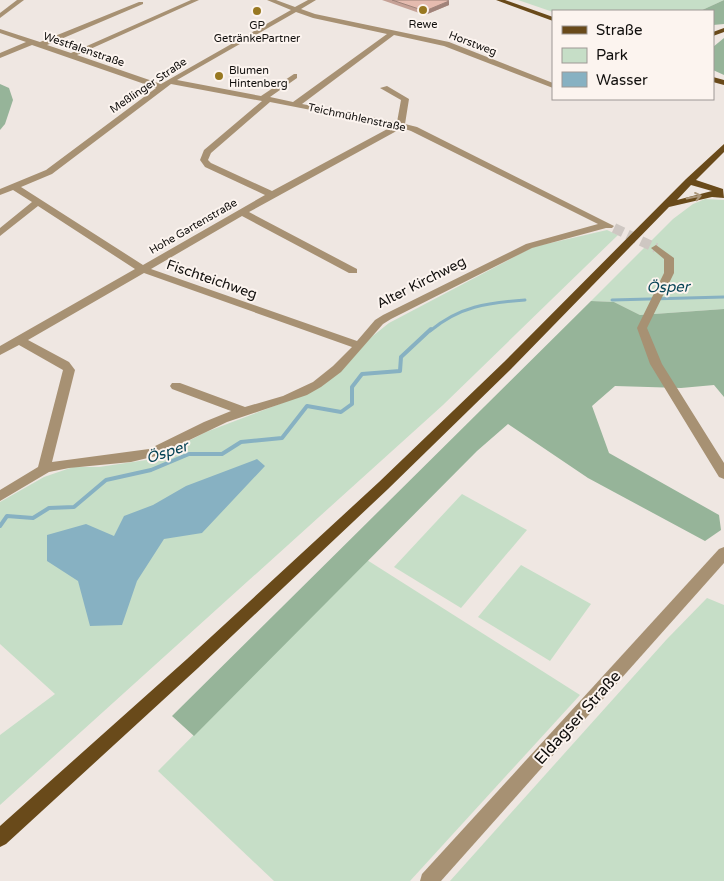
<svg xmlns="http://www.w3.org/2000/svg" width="724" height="881" viewBox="0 0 724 881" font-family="'Varela Round',sans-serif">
	<rect width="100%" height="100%" fill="#efe7e2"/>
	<!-- green -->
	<g fill="#c6dec7">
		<polygon points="518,0 724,0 700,11 553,12"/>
		<polygon points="705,199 724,200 724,309 640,315 614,302 591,301 673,219 693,204"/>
		<polygon points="607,230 618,235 443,405 0,805 0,735 55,694 0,644 0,502 44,477 73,467 99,467 153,459 206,432 295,398 389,323 533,247"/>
		<polygon points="462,494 527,530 461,608 394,567"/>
		<polygon points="367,560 580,695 410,881 274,881 158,771"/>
		<polygon points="521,565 591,604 550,661 478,617"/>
		<polygon points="707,598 724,605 724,881 450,881 667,639"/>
	</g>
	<!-- forest -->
	<g fill="#96b499">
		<polygon points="724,0 724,24 713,25 713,11 700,11"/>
		<polygon points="724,38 724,75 713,70 713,47"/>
		<polygon points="0,84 9,88 13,100 5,124 0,130"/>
		<polygon points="591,301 614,302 640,315 724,309 724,397 714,385 681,388 615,386 592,406 609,453 719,515 721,530 705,541 588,478 508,424 477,451 194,736 172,716"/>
	</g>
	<!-- water -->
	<polygon fill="#87b1c2" points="257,459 265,466 202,533 164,539 137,581 122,625 90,626 78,581 47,561 47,535 86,524 114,536 124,516 153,505 186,486"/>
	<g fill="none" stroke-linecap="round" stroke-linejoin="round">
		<!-- stream-far1 -->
		<g stroke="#87b1c2" stroke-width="3">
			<polyline points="612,300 724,297"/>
			<path d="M430 331C460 306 487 303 525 300"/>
		</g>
		<!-- stream -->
		<polyline stroke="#87b1c2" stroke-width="4" points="0,526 7,516 33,518 49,508 74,507 106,480 151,470 189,454 222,454 241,442 282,438 307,406 341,412 352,404 352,387 362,374 400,371 401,357 431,329"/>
		<!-- minor-tunnel -->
		<polyline stroke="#cec7c2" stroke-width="10" stroke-dasharray="10 5" stroke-linecap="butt" points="614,228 656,248"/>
		<!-- minor -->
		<g fill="#a79173" fill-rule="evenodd">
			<polygon points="17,0 24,0 0,18 0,13"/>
			<path d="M191 0H199L77 55 161 84 291 10 267 0H276L295 7 308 0H316L301 9 315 14 449 42 553 83V88L444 46 394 35 302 104 397 122 401 100 380 88 387 86 409 99 405 124 417 127 614 226 612 228H606L532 248 391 319 383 324 341 372 321 387 307 395 227 422 156 456 131 462 69 468 49 472 0 501V490L38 467 63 370 19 345 0 355V346L135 269 38 206 0 236V228L32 202 13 190 0 195V189L46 170 156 88 32 45 0 58V53L26 42 0 33V29L40 42 139 2H143V4L47 45 71 53ZM296 12 313 18 387 34 293 102 270 97 297 78V74H294L261 96 177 80ZM171 84 262 101 204 150 200 160 205 167 265 195 143 265 21 187 52 174ZM270 102 393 126 272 191 211 163 208 160 211 153ZM402 128 411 131 598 224 526 244 383 315 375 320 357 341 151 269 242 216 349 273H357V269L249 212ZM144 273 352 347 333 366 313 382 283 396 245 407 180 383H172L170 386 172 389 231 411 204 422 149 449 52 462 75 370 69 362 28 340Z"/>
			<polygon points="656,245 674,258 674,273 647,328 662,364 724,463 724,479 719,477 650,364 637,328 664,273 664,259 651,248"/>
			<polygon points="724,547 724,563 441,881 420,881 422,874 719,549"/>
		</g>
		<!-- major -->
		<g fill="#694a1a" fill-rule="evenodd">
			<polygon points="496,0 505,0 553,17 553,21"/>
			<polygon points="724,28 724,32 713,36 713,32"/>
			<polygon points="713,77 724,80 724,85 713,82"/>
			<path d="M724 144V152L696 180 723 189 724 198 712 197 669 207 512 368 388 489 198 668 6 844 0 847V826L187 659 379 482 504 362 686 179ZM691 185 712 191 677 200Z"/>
		</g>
	</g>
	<!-- wall -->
	<polygon fill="#c5a196" points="382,0 447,0 449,5 425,15"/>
	<!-- shaded-wall -->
	<polygon fill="#a0837a" points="449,1 449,5 425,15 425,11"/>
	<!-- building -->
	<polygon fill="#e5bbaf" stroke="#a0837a" points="392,0 447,0 449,1 425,11"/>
	<!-- one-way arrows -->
	<defs><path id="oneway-shaft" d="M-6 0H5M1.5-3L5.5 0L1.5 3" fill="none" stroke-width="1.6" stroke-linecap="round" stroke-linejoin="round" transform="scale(1.25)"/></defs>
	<use stroke="#ab967a" href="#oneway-shaft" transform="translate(694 197) rotate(-12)"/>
	<!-- markers -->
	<g fill="#987821" stroke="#fcf4ef" stroke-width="2">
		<circle cx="423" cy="10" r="5"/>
		<circle cx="257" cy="11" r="5"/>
		<circle cx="219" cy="76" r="5"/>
	</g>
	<g text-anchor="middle" stroke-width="4" stroke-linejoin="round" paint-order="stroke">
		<!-- far-poi labels -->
		<g font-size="11" fill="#110f0d" stroke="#fcf4ef">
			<text x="423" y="28">Rewe</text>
			<text x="257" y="29">GP<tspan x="257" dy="13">GetränkePartner</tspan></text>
			<text x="229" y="74" text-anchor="start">Blumen<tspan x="229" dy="13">Hintenberg</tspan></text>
		</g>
		<!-- far-street labels -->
		<g font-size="11" fill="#110f0d" stroke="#fcf4ef">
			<text transform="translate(473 43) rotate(21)" y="4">Horstweg</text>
			<text transform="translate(84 49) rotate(19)" y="4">Westfalenstraße</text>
			<text transform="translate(148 85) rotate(-34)" y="4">Meßlinger Straße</text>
			<text transform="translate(357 117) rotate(12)" y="4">Teichmühlenstraße</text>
			<text transform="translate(193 226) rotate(-30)" y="4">Hohe Gartenstraße</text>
		</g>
		<!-- street labels -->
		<g font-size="14" fill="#110f0d" stroke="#fcf4ef">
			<text transform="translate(212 279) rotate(19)" y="5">Fischteichweg</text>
			<text transform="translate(421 282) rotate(-27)" y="5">Alter Kirchweg</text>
		</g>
		<!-- water labels -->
		<g font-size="15" font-style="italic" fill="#064356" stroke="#fcf4ef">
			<text transform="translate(668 287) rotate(-1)" y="5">Ösper</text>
			<text transform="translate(167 452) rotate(-18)" y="5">Ösper</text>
		</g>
		<!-- near-street labels -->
		<g font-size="16" fill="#110f0d" stroke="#fcf4ef">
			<text transform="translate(577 717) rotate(-48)" y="6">Eldagser Straße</text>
		</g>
	</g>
	<!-- legend -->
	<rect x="552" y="10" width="162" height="90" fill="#fcf4ef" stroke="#9e9895"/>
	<rect x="562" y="26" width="25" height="8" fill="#694a1a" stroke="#9e9895"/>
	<text x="596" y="35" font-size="15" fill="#110f0d">Straße</text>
	<rect x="562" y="48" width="25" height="15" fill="#c6dec7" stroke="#9e9895"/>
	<text x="596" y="60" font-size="15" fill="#110f0d">Park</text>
	<rect x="562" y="72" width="25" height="15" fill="#87b1c2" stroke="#9e9895"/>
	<text x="596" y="85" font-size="15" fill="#110f0d">Wasser</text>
</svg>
